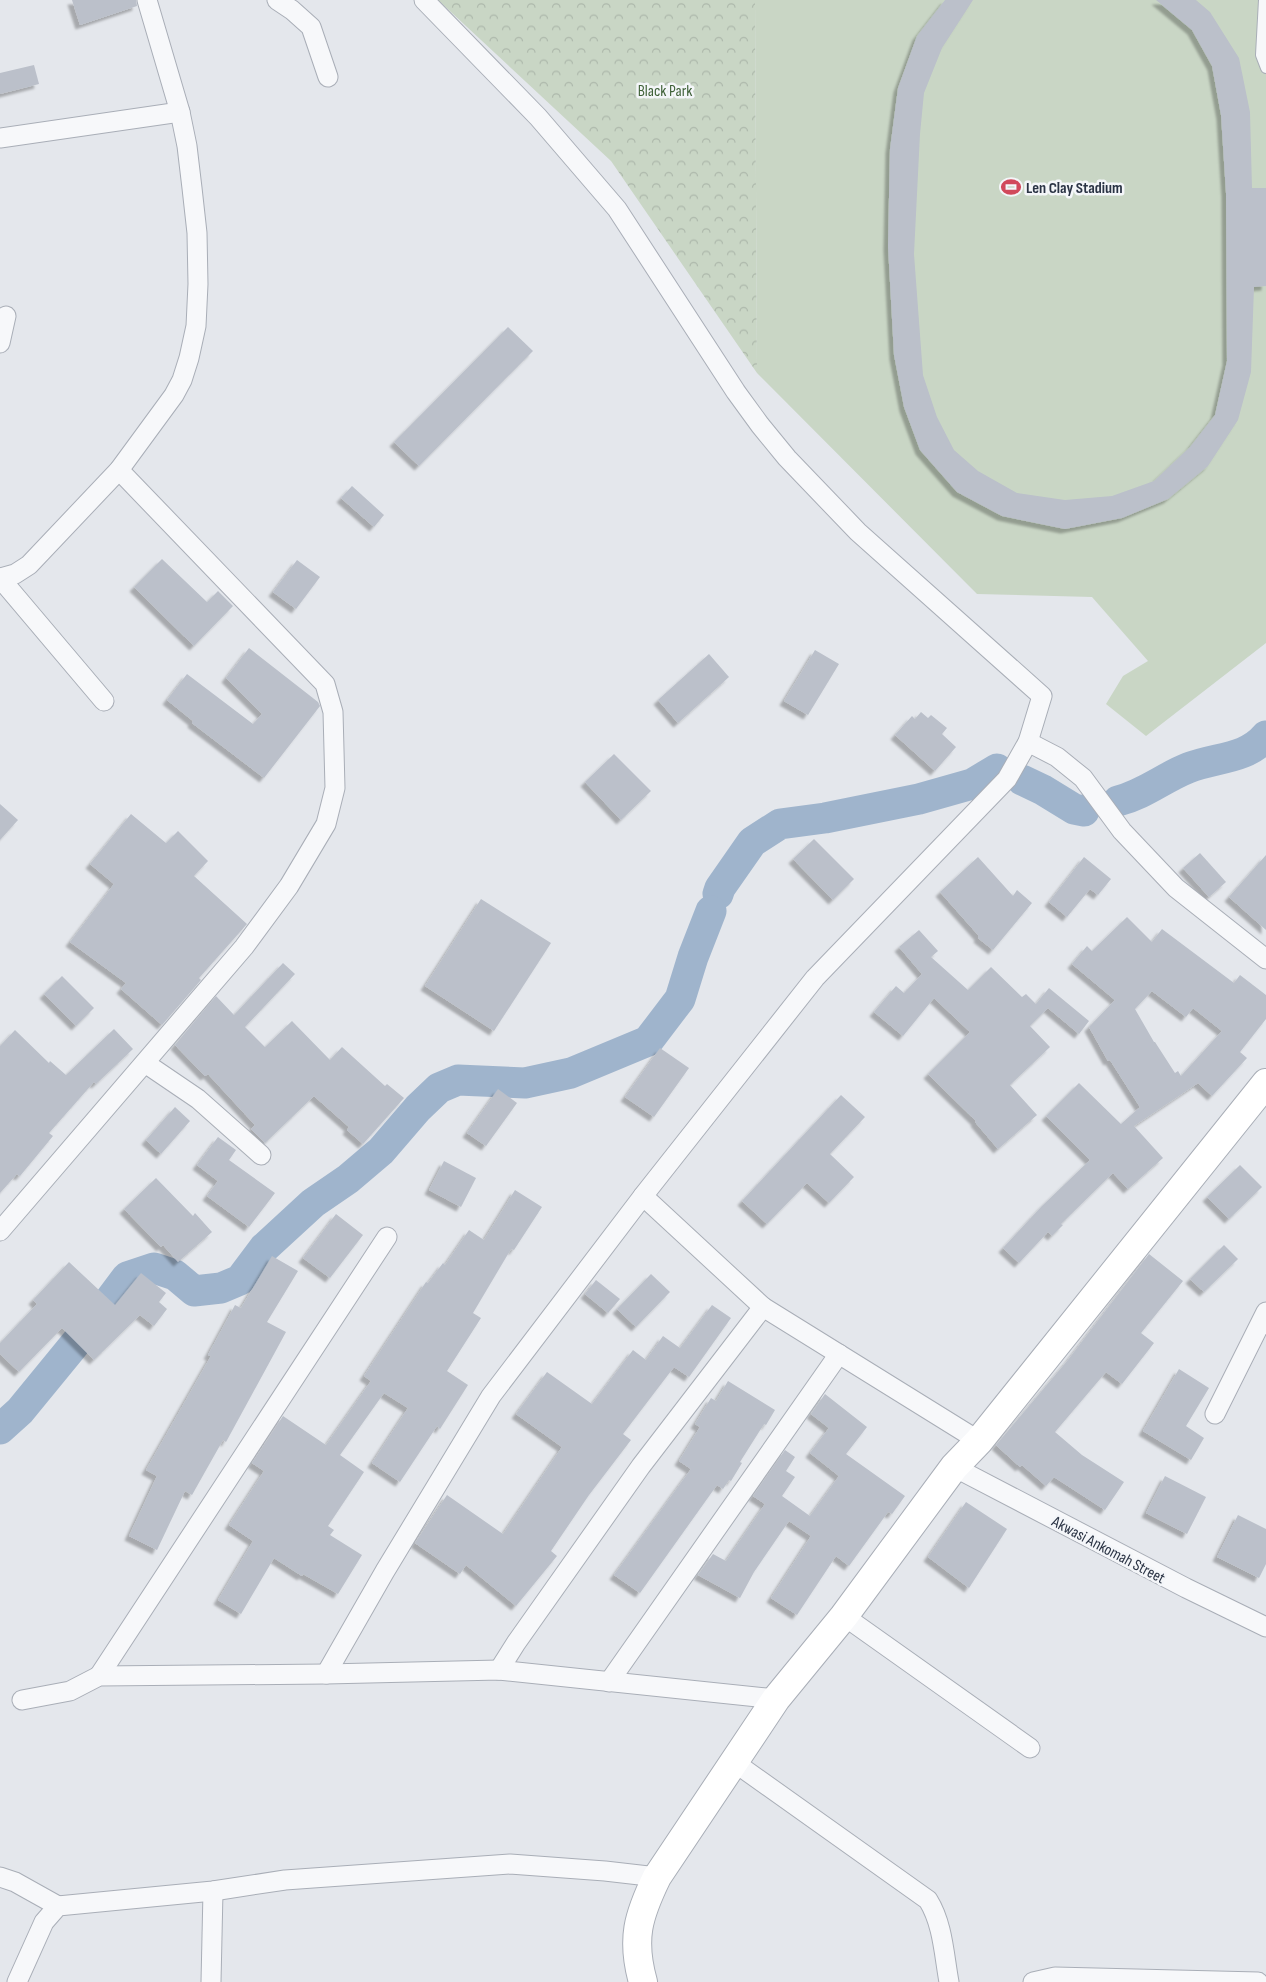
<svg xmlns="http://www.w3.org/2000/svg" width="1266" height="1982" viewBox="0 0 1266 1982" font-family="'Sofia Sans Condensed',sans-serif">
	<defs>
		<pattern id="park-crowns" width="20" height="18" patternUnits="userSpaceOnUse" patternTransform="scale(1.25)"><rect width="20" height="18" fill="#c9d6c5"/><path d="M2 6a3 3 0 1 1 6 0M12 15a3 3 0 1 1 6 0" fill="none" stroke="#adb8ab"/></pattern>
		<filter id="shadow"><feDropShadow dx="-4.5" dy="4.5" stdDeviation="1" flood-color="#0004"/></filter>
	</defs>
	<rect width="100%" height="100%" fill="#e4e7ec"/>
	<!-- park -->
	<polygon fill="url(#park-crowns)" points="438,0 755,0 757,373 611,161"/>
	<!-- pitch -->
	<polygon fill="#c9d6c5" points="755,0 1266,0 1266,643 1146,736 1106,704 1123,676 1148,661 1092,597 977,594 757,373"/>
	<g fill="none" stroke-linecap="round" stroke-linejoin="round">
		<!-- river -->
		<g stroke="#9fb4cc" stroke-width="31">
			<polyline points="1022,780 1043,790 1074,809 1084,811"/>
			<path d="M1118 801C1145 794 1163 778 1188 768 1215 757 1246 760 1266 736"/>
			<polyline points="718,894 720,888 752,842 780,824 825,818 919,799 972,784 997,769"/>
			<polyline points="0,1429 20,1411 97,1317 127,1277 154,1268 175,1275 194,1291 221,1288 240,1280 264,1248 313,1203 348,1179 381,1151 418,1108 439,1088 458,1080 525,1083 571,1073 648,1041 680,999 693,957 711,911"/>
		</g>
	</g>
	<!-- building -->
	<g fill="#bbc0ca" fill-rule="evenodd" filter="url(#shadow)">
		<polygon points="72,0 136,0 137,6 80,25"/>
		<polygon points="945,0 973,0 942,48 924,93 920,134 914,254 923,375 937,417 954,450 978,471 1017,493 1065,500 1112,496 1154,481 1190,447 1215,415 1227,361 1226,193 1221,115 1212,66 1192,30 1156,0 1196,0 1210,12 1239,58 1250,112 1252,188 1266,188 1266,286 1254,287 1251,372 1238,420 1208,466 1168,499 1122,518 1065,529 1002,516 957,492 920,450 904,407 894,355 888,246 890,149 898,88 917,36"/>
		<polygon points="34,65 39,84 0,94 0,73"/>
		<polygon points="508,327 533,351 419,466 394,442"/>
		<polygon points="352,486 384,515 374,527 341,498"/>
		<polygon points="162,559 207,602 218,591 233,606 194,646 134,587"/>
		<polygon points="297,560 320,577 296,609 273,592"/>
		<polygon points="249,648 318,702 320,706 264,778 192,723 193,721 167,700 187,674 253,724 262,714 226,678"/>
		<polygon points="815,650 839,664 808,715 784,701"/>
		<polygon points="709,654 729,677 678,723 658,700"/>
		<polygon points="921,712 928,718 931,715 947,728 942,734 956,747 935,771 895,735 912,716 915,719"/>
		<polygon points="614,754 651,791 621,820 585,782"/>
		<polygon points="0,804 18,820 0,840"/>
		<polygon points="131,814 166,843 178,831 208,861 194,876 247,924 199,978 201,980 162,1025 121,989 126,983 70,942 114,884 90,864"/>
		<polygon points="814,839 854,879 833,900 793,859"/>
		<polygon points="1200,853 1226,882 1209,897 1183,868"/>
		<polygon points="1266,855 1266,930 1229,897"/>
		<polygon points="978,857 1013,896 1017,890 1032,903 993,950 978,938 979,936 940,892"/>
		<polygon points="1084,857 1111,879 1098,895 1090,889 1067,917 1049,902"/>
		<polygon points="481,899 551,943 494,1031 425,986"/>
		<path d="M1127 917 1152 942 1162 929 1234 983 1240 975 1266 995V1019L1240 1052 1247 1058 1212 1096 1198 1083 1134 1126 1163 1158 1128 1189 1113 1173 1061 1224 1063 1225 1052 1236 1048 1232 1019 1263 1003 1248 1042 1206 1090 1160 1046 1116 1079 1083 1121 1124 1140 1107 1110 1060 1108 1061 1089 1027 1115 1000 1072 964 1087 946 1092 951ZM1152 991 1186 1017 1193 1008 1222 1031 1181 1076 1178 1071 1175 1073 1155 1042H1154L1135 1009Z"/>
		<polygon points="919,930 938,951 931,957 968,990 991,967 1022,997 1026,994 1036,1004 1049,988 1089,1021 1079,1034 1048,1008 1030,1026 1050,1047 1010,1085 1037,1115 998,1149 975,1122 976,1121 928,1074 970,1032 934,998 903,1036 874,1012 896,986 904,993 922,974 899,947"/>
		<polygon points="283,963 295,974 245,1027 265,1047 292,1021 330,1060 342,1047 385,1086 387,1084 404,1098 363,1144 347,1130 349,1127 314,1096 265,1143 251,1129 255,1125 208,1074 205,1076 175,1045 216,996 234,1015"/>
		<polygon points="62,976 94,1008 76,1026 44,994"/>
		<polygon points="114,1029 133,1049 96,1084 94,1082 49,1133 53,1136 20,1176 17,1174 0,1193 0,1046 15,1030 49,1063 50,1061 66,1075"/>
		<polygon points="660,1048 689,1068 654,1117 625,1097"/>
		<polygon points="498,1089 517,1103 486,1146 467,1133"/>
		<polygon points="841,1095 865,1117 830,1154 854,1177 829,1203 807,1183 767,1224 742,1201"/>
		<polygon points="175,1107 190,1121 161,1154 146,1140"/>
		<polygon points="218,1137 236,1150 229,1160 275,1193 249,1227 207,1196 218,1181 197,1165"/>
		<polygon points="444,1161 476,1178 461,1207 429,1190"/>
		<polygon points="1240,1165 1262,1187 1229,1219 1207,1197"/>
		<polygon points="156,1178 193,1216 195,1213 212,1232 178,1262 163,1245 161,1247 124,1209"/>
		<polygon points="515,1190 542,1207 514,1250 511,1249 473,1313 481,1318 447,1371 468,1385 440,1429 437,1426 400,1482 372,1463 408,1408 384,1393 340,1455 364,1472 328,1526 334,1530 330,1535 362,1555 338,1594 303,1574 302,1576 274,1558 241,1614 218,1600 253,1541 229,1525 264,1471 252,1463 283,1416 326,1445 371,1381 364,1376 426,1282 428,1283 443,1263 445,1265 469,1230 484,1240"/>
		<polygon points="336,1214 363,1235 330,1278 303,1258"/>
		<polygon points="1224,1245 1238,1259 1204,1292 1190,1279"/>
		<polygon points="1149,1254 1183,1281 1141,1333 1154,1343 1122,1384 1106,1372 1055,1432 1082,1455 1124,1482 1105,1510 1054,1477 1046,1486 1022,1465 1020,1467 996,1445 1068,1360"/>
		<polygon points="272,1256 298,1271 267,1322 286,1332 226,1442 223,1440 192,1495 185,1491 157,1550 129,1536 157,1476 146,1470 211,1356 208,1355 235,1305 241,1308"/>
		<polygon points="69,1262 115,1305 141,1273 166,1293 159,1302 167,1309 154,1326 140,1315 94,1360 62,1328 19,1372 0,1354 0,1343 37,1304 33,1300"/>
		<polygon points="651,1274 670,1292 636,1327 617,1309"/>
		<polygon points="596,1280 620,1299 608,1313 585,1294"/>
		<polygon points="712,1305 731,1318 689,1377 674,1367 623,1434 631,1440 589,1495 551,1551 557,1556 516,1606 466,1565 460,1574 415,1543 447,1495 503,1534 562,1447 516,1414 547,1372 592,1404 633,1350 646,1360 663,1336 680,1348"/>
		<polygon points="1179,1369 1209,1388 1186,1426 1204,1438 1191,1460 1143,1431"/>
		<polygon points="728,1381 775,1410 766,1425 764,1424 740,1462 742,1463 731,1481 729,1480 723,1489 717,1485 640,1593 614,1575 691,1469 679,1461 700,1427 695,1424 711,1398 716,1401"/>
		<polygon points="825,1394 867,1427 846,1454 905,1496 892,1514 888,1512 849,1566 836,1556 797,1615 771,1598 811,1536 789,1521 754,1572 740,1598 698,1575 713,1554 726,1561 765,1504 753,1496 785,1450 795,1457 786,1471 795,1477 782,1496 810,1516 839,1476 810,1453 829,1428 811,1414"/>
		<polygon points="1165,1476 1206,1497 1187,1534 1146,1513"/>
		<polygon points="966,1502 1007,1529 969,1588 928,1557"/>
		<polygon points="1238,1515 1266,1529 1266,1564 1259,1578 1217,1557"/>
	</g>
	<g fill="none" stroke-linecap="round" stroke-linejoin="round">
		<defs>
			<polyline id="lane" points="1264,0 1261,55 1266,68"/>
			<g id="street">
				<polyline points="277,0 292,10 311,27 328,77"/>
				<polyline points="424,0 538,117 617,209 736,392 760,425 787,458 858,532 1042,696 1028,742 1007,779 815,978 643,1196 763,1307"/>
				<polyline points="0,138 180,112"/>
				<polyline points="0,343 6,316"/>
				<polyline points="0,578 15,574 29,565 119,470 174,395 182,380 189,358 196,326 198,284 197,233 192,188 187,146 180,112 147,0"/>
				<polyline points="0,578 104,701"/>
				<polyline points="1028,742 1057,757 1083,778 1122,831 1176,888 1266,959"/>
				<polyline points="145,1063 198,1099 261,1155"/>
				<polyline points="0,1231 244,947 289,886 326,824 335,788 333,712 325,684 119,470"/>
				<polyline points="1215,1414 1266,1312"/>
				<polyline points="954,1467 1186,1588 1266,1627"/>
				<polyline points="844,1616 1030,1748"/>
				<polyline points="499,1670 516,1643 641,1466 763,1307 979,1441"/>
				<polyline points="326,1674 385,1571 491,1396 643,1196"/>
				<polyline points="99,1676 387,1237"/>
				<polyline points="609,1682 839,1354"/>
				<polyline points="22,1700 70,1691 99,1676 326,1674 499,1670 776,1699"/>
				<path d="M734 1762 928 1900C943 1924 944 1955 949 1982"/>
				<polyline points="0,1877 15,1882 58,1906"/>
				<polyline points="17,1982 44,1922 58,1906 213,1891 285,1880 510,1864 605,1871 657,1877"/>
				<polyline points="211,1982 213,1891"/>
				<polyline points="1033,1982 1055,1977 1258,1982"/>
			</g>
			<path id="secondary" d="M643 1982C631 1939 638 1916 657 1877L776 1699 844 1616 954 1467 979 1441 1266 1083"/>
		</defs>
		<!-- lane casing -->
		<use href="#lane" stroke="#a9aeb7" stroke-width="12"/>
		<!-- street casing -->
		<use href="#street" stroke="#a9aeb7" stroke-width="21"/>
		<!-- secondary casing -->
		<use href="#secondary" stroke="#a9aeb7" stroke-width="30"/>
		<!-- lane -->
		<use href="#lane" stroke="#f7f8fa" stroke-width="10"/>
		<!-- street -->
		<use href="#street" stroke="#f7f8fa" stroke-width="19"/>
		<!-- secondary -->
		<use href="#secondary" stroke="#fff" stroke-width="28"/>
	</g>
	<!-- icons -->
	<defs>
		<symbol id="stadium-bare" viewBox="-9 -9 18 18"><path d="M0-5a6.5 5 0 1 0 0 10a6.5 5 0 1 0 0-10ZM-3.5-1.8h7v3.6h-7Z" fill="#d1495b" stroke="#f4f6f9" stroke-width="2.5" paint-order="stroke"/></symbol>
	</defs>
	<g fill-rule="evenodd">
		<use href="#stadium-bare" x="997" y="173" width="28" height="28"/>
	</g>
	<g text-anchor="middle" stroke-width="5" stroke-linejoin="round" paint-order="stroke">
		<!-- park labels -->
		<g font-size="16" fill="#3f6138" stroke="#f4f6f9">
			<text x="665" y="96">Black Park</text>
		</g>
		<!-- poi labels -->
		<g font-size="16" font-weight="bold" fill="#2b3445" stroke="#f4f6f9" text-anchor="start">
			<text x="1026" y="193">Len Clay Stadium</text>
		</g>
		<!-- street labels -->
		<g font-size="16" fill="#2b3445" stroke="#f4f6f9">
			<text transform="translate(1109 1549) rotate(28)" y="6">Akwasi Ankomah Street</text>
		</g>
	</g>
</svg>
